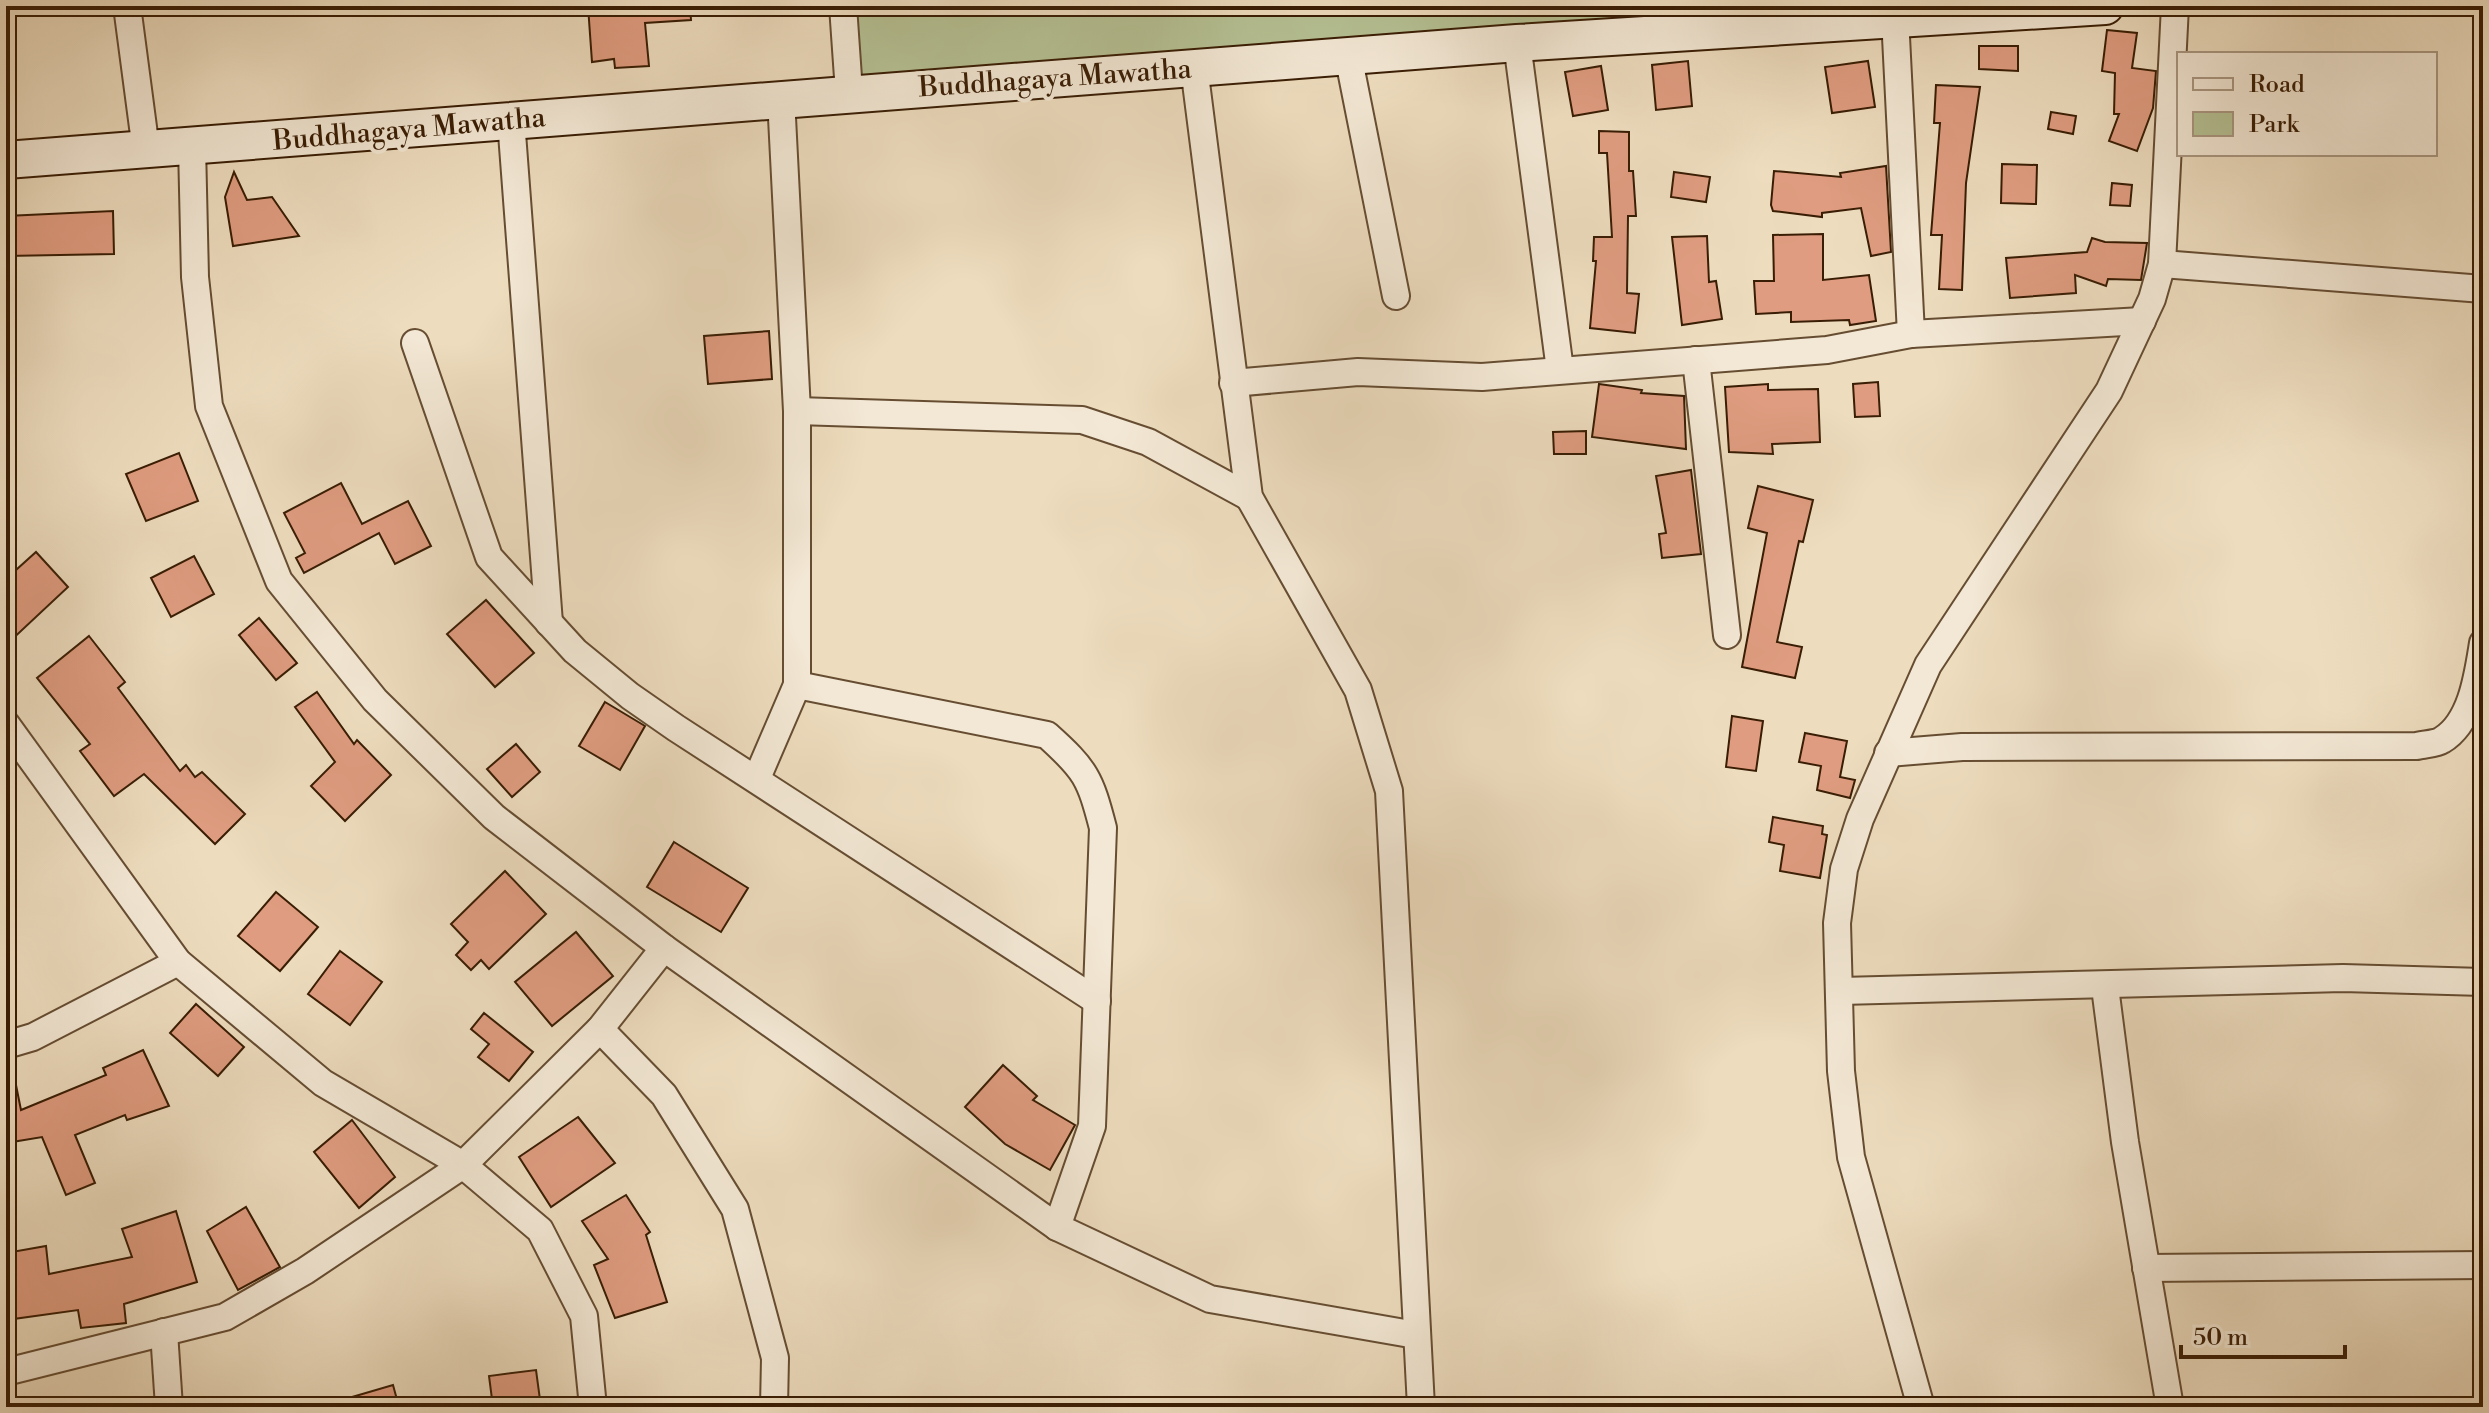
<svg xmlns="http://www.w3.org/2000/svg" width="2489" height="1413" viewBox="0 0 2489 1413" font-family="'Libre Bodoni',serif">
	<rect width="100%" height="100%" fill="#eddcbe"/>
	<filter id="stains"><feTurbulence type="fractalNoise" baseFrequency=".0025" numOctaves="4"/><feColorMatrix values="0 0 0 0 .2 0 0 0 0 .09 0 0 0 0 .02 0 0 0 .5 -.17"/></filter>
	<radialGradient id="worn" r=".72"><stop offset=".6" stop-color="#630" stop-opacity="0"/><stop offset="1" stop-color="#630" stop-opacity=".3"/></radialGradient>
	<!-- green -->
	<polygon fill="#b5c194" stroke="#776f4c" stroke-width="2" points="843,6 2105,6 849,92"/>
	<!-- building -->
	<g fill="#df9c80" stroke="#391d04" stroke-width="2">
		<polygon points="588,6 690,6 691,20 645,23 649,66 615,68 614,59 592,62"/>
		<polygon points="2107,30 2137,33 2132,68 2156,71 2153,108 2137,151 2109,141 2119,114 2114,114 2115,73 2102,71"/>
		<polygon points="1979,46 2018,46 2018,71 1979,69"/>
		<polygon points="1688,61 1692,106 1656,110 1652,65"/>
		<polygon points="1868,61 1875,107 1832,113 1825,67"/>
		<polygon points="1601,66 1608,110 1573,116 1565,72"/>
		<polygon points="1936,85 1980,87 1966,183 1962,290 1939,289 1942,235 1931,235 1940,123 1934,123"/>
		<polygon points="2051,112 2076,116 2073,134 2048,129"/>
		<polygon points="1599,131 1629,132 1629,171 1633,171 1636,216 1628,216 1627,293 1639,294 1635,333 1590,328 1596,261 1593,261 1594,237 1612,237 1607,153 1599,153"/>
		<polygon points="2002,164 2037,165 2036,204 2001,203"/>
		<polygon points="1886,166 1891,252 1871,256 1861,208 1822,213 1822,217 1773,211 1771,205 1774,171 1841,177 1840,173"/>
		<polygon points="234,172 247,200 272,197 299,236 233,246 225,197"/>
		<polygon points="1674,172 1710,177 1706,202 1671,197"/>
		<polygon points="2112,183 2132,185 2130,206 2110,205"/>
		<polygon points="113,211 114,254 6,256 6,216"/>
		<polygon points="1823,234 1823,280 1869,275 1876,321 1850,325 1849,320 1791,322 1791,312 1756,314 1754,281 1774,281 1773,235"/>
		<polygon points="1707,236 1709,282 1716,281 1722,319 1682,325 1672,237"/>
		<polygon points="2092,238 2105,242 2147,243 2141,280 2108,279 2106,286 2075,275 2076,293 2010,298 2006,258 2087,252"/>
		<polygon points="769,331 772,379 708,384 704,336"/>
		<polygon points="1878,382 1880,416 1855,417 1853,384"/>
		<polygon points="1599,384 1642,390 1641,393 1684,396 1686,449 1592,437"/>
		<polygon points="1768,384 1768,390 1818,389 1820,442 1772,444 1773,454 1729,452 1725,387"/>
		<polygon points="1586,431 1586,454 1554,454 1553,432"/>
		<polygon points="179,453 198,501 146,521 126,474"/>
		<polygon points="1691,470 1701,554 1662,558 1659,534 1666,533 1656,476"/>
		<polygon points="341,483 362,524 408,501 431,546 395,564 379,533 304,573 296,558 305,553 284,513"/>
		<polygon points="1758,486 1813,500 1803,542 1799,541 1777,642 1802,647 1795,678 1742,667 1767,533 1748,528"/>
		<polygon points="36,552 68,587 6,645 6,579"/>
		<polygon points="194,556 214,594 171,617 151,578"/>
		<polygon points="486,600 534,653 495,687 447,634"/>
		<polygon points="259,618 297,663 276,680 239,635"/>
		<polygon points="89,636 125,682 118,688 180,771 186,765 195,777 202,772 245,814 215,844 144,774 114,796 80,751 90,744 37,678"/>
		<polygon points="317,692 354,744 357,740 391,775 345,821 311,786 335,762 295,707"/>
		<polygon points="605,702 645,726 620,770 579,746"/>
		<polygon points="1732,716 1763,721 1756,771 1726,767"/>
		<polygon points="1805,733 1847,741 1840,777 1855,780 1850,798 1817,790 1821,766 1799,762"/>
		<polygon points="516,744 540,772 512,797 487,769"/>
		<polygon points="1773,817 1823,826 1822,834 1827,835 1820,878 1780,871 1784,845 1769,842"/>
		<polygon points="674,842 748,888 721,932 647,887"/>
		<polygon points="505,871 546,914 489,969 481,960 471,970 456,955 468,942 451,924"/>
		<polygon points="276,892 318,927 280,971 238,936"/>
		<polygon points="576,932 613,976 552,1026 515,982"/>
		<polygon points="340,951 382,982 350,1025 308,994"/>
		<polygon points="196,1004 244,1047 218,1076 170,1033"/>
		<polygon points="484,1013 533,1052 509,1081 478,1057 489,1044 471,1029"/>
		<polygon points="143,1050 169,1106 127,1120 125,1115 75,1135 95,1183 66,1195 42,1137 6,1143 6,1081 15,1080 21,1110 106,1075 103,1068"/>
		<polygon points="1003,1065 1037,1096 1033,1100 1075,1125 1050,1170 1005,1144 965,1107"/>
		<polygon points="578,1117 615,1163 551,1207 519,1157"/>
		<polygon points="352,1120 395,1177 359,1208 314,1152"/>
		<polygon points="626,1195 650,1232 646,1235 667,1302 615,1318 594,1265 608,1259 582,1221"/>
		<polygon points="246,1207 280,1267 238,1290 207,1231"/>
		<polygon points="176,1211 197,1282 124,1304 126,1323 81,1328 78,1310 6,1320 6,1253 46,1246 49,1274 132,1257 122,1229"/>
		<polygon points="536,1370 541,1407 493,1407 489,1376"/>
		<polygon points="393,1385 399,1407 336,1407 335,1402"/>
	</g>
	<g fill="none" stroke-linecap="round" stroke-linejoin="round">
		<defs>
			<g id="minor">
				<polyline points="127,6 146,150"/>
				<polyline points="843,6 849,92"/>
				<polyline points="1895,17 1911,334"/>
				<polyline points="1517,43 1560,370"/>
				<polyline points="1348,55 1396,296"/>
				<polyline points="1194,67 1249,497 1358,690 1389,791 1421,1407"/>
				<polyline points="511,120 549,623"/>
				<polyline points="192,146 195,277 209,406 279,581 375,700 494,817 664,948 1057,1227 1210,1299 1416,1335"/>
				<polyline points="2162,264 2483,289"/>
				<polyline points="415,343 489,557 575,651 630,696 676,728 1097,1001"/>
				<polyline points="1696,360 1727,635"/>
				<polyline points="1233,383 1358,372 1482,377 1827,350 1911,334 2142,321"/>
				<polyline points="797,411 1082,420 1148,442 1249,497"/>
				<path d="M797 685 1047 735C1086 770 1090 778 1103 828L1092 1126 1057 1227"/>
				<polyline points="6,724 178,962 323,1083 463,1165 540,1230 584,1316 593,1407"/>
				<path d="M1888 753 1962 747 2417 746C2424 744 2436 744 2442 740 2472 722 2478 674 2483 643"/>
				<polyline points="757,778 797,685 797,411 781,98"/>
				<polyline points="2105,987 2125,1142 2170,1407"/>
				<polyline points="1841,991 2343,978 2483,982"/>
				<polyline points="600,1029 664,1095 735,1209 775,1358 774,1407"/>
				<polyline points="6,1045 33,1037 178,962"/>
				<polyline points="2146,1268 2483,1265"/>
				<polyline points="164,1332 169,1407"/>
				<polyline points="6,1372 225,1317 305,1271 463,1165 600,1029 664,948"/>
				<polyline points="1921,1407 1851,1157 1841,1071 1837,923 1844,869 1860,819 1928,665 2109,391 2152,299 2162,264 2175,6"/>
			</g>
			<polyline id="secondary" points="6,160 1517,43 2105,6"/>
		</defs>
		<!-- minor casing -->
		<use href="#minor" stroke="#664d32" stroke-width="30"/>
		<!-- secondary casing -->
		<use href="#secondary" stroke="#391d04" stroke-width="40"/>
		<!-- minor -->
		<use href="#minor" stroke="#f3e8d5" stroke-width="26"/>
		<!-- secondary -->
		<use href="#secondary" stroke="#f3e8d5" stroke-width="36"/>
	</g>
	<g text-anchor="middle" stroke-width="8" stroke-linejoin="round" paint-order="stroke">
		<!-- street labels -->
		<g font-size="28" fill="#391d04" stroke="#f3e8d5">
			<text transform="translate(1055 77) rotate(-4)" y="10">Buddhagaya Mawatha</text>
			<text transform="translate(409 128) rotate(-5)" y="10">Buddhagaya Mawatha</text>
		</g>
	</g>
	<!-- margin -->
	<rect width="2489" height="1413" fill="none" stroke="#eddcbe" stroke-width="32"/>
	<rect x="8" y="8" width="2473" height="1397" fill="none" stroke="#391d04" stroke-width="4"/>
	<rect x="16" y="16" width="2457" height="1381" fill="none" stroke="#391d04" stroke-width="2"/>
	<!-- legend -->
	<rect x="2177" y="52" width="260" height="104" fill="#f3e8d5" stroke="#a99781" stroke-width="2"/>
	<rect x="2193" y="78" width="40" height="12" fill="#f3e8d5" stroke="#a99781" stroke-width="2"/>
	<text x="2249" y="92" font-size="24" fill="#391d04">Road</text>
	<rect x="2193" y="112" width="40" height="24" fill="#b5c194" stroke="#a99781" stroke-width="2"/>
	<text x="2249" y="132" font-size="24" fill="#391d04">Park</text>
	<!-- scale -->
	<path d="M2181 1345v12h164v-12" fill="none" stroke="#391d04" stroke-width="4"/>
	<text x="2193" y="1345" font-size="24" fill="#391d04" stroke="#f3e8d5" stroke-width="6" paint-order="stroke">50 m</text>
	<rect width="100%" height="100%" filter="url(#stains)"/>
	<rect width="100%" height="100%" fill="url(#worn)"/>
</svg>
